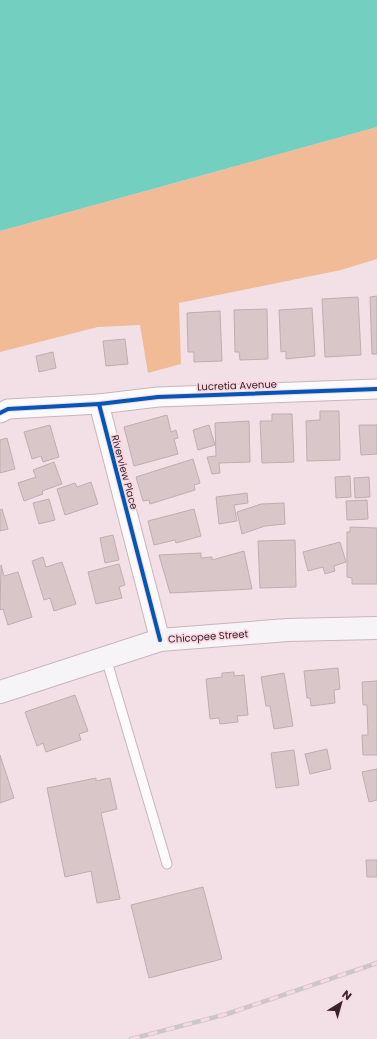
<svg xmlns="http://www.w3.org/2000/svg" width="377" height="1039" viewBox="0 0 377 1039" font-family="Poppins,sans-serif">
	<rect width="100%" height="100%" fill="#f2e0e6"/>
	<!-- green -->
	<polygon fill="#f1bb98" points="377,127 377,259 341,270 179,303 181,364 148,373 140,325 98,327 0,352 0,231"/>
	<!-- water -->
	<polygon fill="#73cfc0" points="0,0 377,0 377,127 0,231"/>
	<!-- building -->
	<g fill="#d9c6c9" stroke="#bfadb0">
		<polygon points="377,296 377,354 372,354 370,297"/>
		<polygon points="358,297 361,355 325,357 322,299"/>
		<polygon points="312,308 315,356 286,359 286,351 281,352 279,310"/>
		<polygon points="267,309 268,359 240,360 239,352 235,352 234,310"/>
		<polygon points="220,311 222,361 194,362 194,352 188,352 187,313"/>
		<polygon points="125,339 128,364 106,366 103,341"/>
		<polygon points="53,352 56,368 39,372 36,356"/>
		<polygon points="320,411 339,411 340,460 307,461 306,421 320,420"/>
		<polygon points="272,414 292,414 294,462 262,463 260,421 272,421"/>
		<polygon points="167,415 171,432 176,430 178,438 174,439 178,454 134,466 124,427"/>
		<polygon points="249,421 250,462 219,463 220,473 212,474 207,457 216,456 215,423"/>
		<polygon points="50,425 59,457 43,462 41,456 32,459 24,432"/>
		<polygon points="209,425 215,445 198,450 193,430"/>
		<polygon points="359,425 377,425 377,454 361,455"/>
		<polygon points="7,438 15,469 0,473 0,440"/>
		<polygon points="193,459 200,483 194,485 195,490 150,504 149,500 143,501 136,477"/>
		<polygon points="54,462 62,484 42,491 43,494 24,501 18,483 36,477 33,470"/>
		<polygon points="350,476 351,497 336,498 335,477"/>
		<polygon points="369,477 370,497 355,498 354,478"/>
		<polygon points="91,482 98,504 65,515 57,489 75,483 77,487"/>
		<polygon points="247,493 248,503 234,505 237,521 219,524 216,497"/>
		<polygon points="49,499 55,520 39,524 33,503"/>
		<polygon points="367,500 368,519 347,520 346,501"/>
		<polygon points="284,503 285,524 265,526 242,534 237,512 261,504"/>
		<polygon points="2,509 8,529 0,531 0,510"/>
		<polygon points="194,509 201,536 176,543 175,540 154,545 148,521"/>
		<polygon points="350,527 377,528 377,584 352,584 352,578 347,577 347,532 350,532"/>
		<polygon points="113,535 119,560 105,563 100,538"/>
		<polygon points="295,540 296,587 260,588 258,541"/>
		<polygon points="340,542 346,562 334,566 335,571 325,574 323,567 308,571 303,552"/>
		<polygon points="244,551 252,589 170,593 159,555 201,553 201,558 212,557 212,560"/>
		<polygon points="43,557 46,567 62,562 76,604 54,611 50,598 44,600 32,561"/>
		<polygon points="119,564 125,585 119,587 122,598 96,604 88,572"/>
		<polygon points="1,565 4,576 18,572 32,617 8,625 3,609 0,610"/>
		<polygon points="338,668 340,689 334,690 335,703 311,706 310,698 307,698 304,671"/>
		<polygon points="234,672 234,676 244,675 248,715 237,716 238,722 220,724 219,718 210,719 206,679 222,677 222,673"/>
		<polygon points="284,673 293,726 274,729 270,706 266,706 261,677"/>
		<polygon points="377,681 377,755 363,755 362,735 368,735 367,705 363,705 362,682"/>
		<polygon points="75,695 88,731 79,734 81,740 46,752 43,743 37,746 25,712"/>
		<polygon points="327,749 331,769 310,774 305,754"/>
		<polygon points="294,750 299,785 276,788 271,753"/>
		<polygon points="0,755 14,798 0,803"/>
		<polygon points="377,769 377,800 369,802 362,772"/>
		<polygon points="96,778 96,781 110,778 117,809 101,813 120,899 97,903 91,871 65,877 47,788"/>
		<polygon points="366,860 377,860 377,877 367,877"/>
		<polygon points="203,887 222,959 149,978 131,905"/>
	</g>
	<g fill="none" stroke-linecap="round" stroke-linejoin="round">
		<defs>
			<polyline id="lane" points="106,658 167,864"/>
			<g id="street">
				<polyline points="99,404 158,397 377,389"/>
				<polyline points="0,413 8,409 99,404 160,640"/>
			</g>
			<polyline id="secondary" points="0,692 160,640 287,630 377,628"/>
		</defs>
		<!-- lane casing -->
		<use href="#lane" stroke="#c8b6bb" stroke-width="11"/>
		<!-- street casing -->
		<use href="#street" stroke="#c8b6bb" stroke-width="21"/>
		<!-- secondary casing -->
		<use href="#secondary" stroke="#c8b6bb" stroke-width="24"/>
		<!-- lane -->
		<use href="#lane" stroke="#fdfafb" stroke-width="9"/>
		<!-- street -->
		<use href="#street" stroke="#fdfafb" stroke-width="19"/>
		<!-- secondary -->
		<use href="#secondary" stroke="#f7f4f8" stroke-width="22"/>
		<defs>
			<polyline id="rail" points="131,1039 227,1014 377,963"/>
		</defs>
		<!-- rail casing -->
		<use href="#rail" stroke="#cdc6c8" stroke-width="4.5"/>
		<!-- rail -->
		<use href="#rail" stroke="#fad8e2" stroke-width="3" stroke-dasharray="9" stroke-linecap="butt"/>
		<defs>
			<g id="cycleway">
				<polyline points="99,404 158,397 377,389"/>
				<polyline points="0,413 8,409 99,404 160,640"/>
			</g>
		</defs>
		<!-- cycleway casing -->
		<use href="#cycleway" stroke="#fad8e2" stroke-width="6"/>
		<!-- cycleway -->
		<use href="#cycleway" stroke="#0057b8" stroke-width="4"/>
	</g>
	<g text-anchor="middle" stroke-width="3.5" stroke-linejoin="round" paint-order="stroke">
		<!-- street labels -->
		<g font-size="10" fill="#38232a" stroke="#fad8e2">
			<text transform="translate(237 385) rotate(-2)" y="4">Lucretia Avenue</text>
			<text transform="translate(125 472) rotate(75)" y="4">Riverview Place</text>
			<text transform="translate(208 636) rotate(-4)" y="4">Chicopee Street</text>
		</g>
	</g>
	<!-- north arrow -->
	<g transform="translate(341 1003) rotate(37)" stroke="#fad8e2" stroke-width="3" paint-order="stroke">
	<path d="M0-3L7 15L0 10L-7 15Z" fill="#38232a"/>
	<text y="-6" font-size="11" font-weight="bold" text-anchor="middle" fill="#38232a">N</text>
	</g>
</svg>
